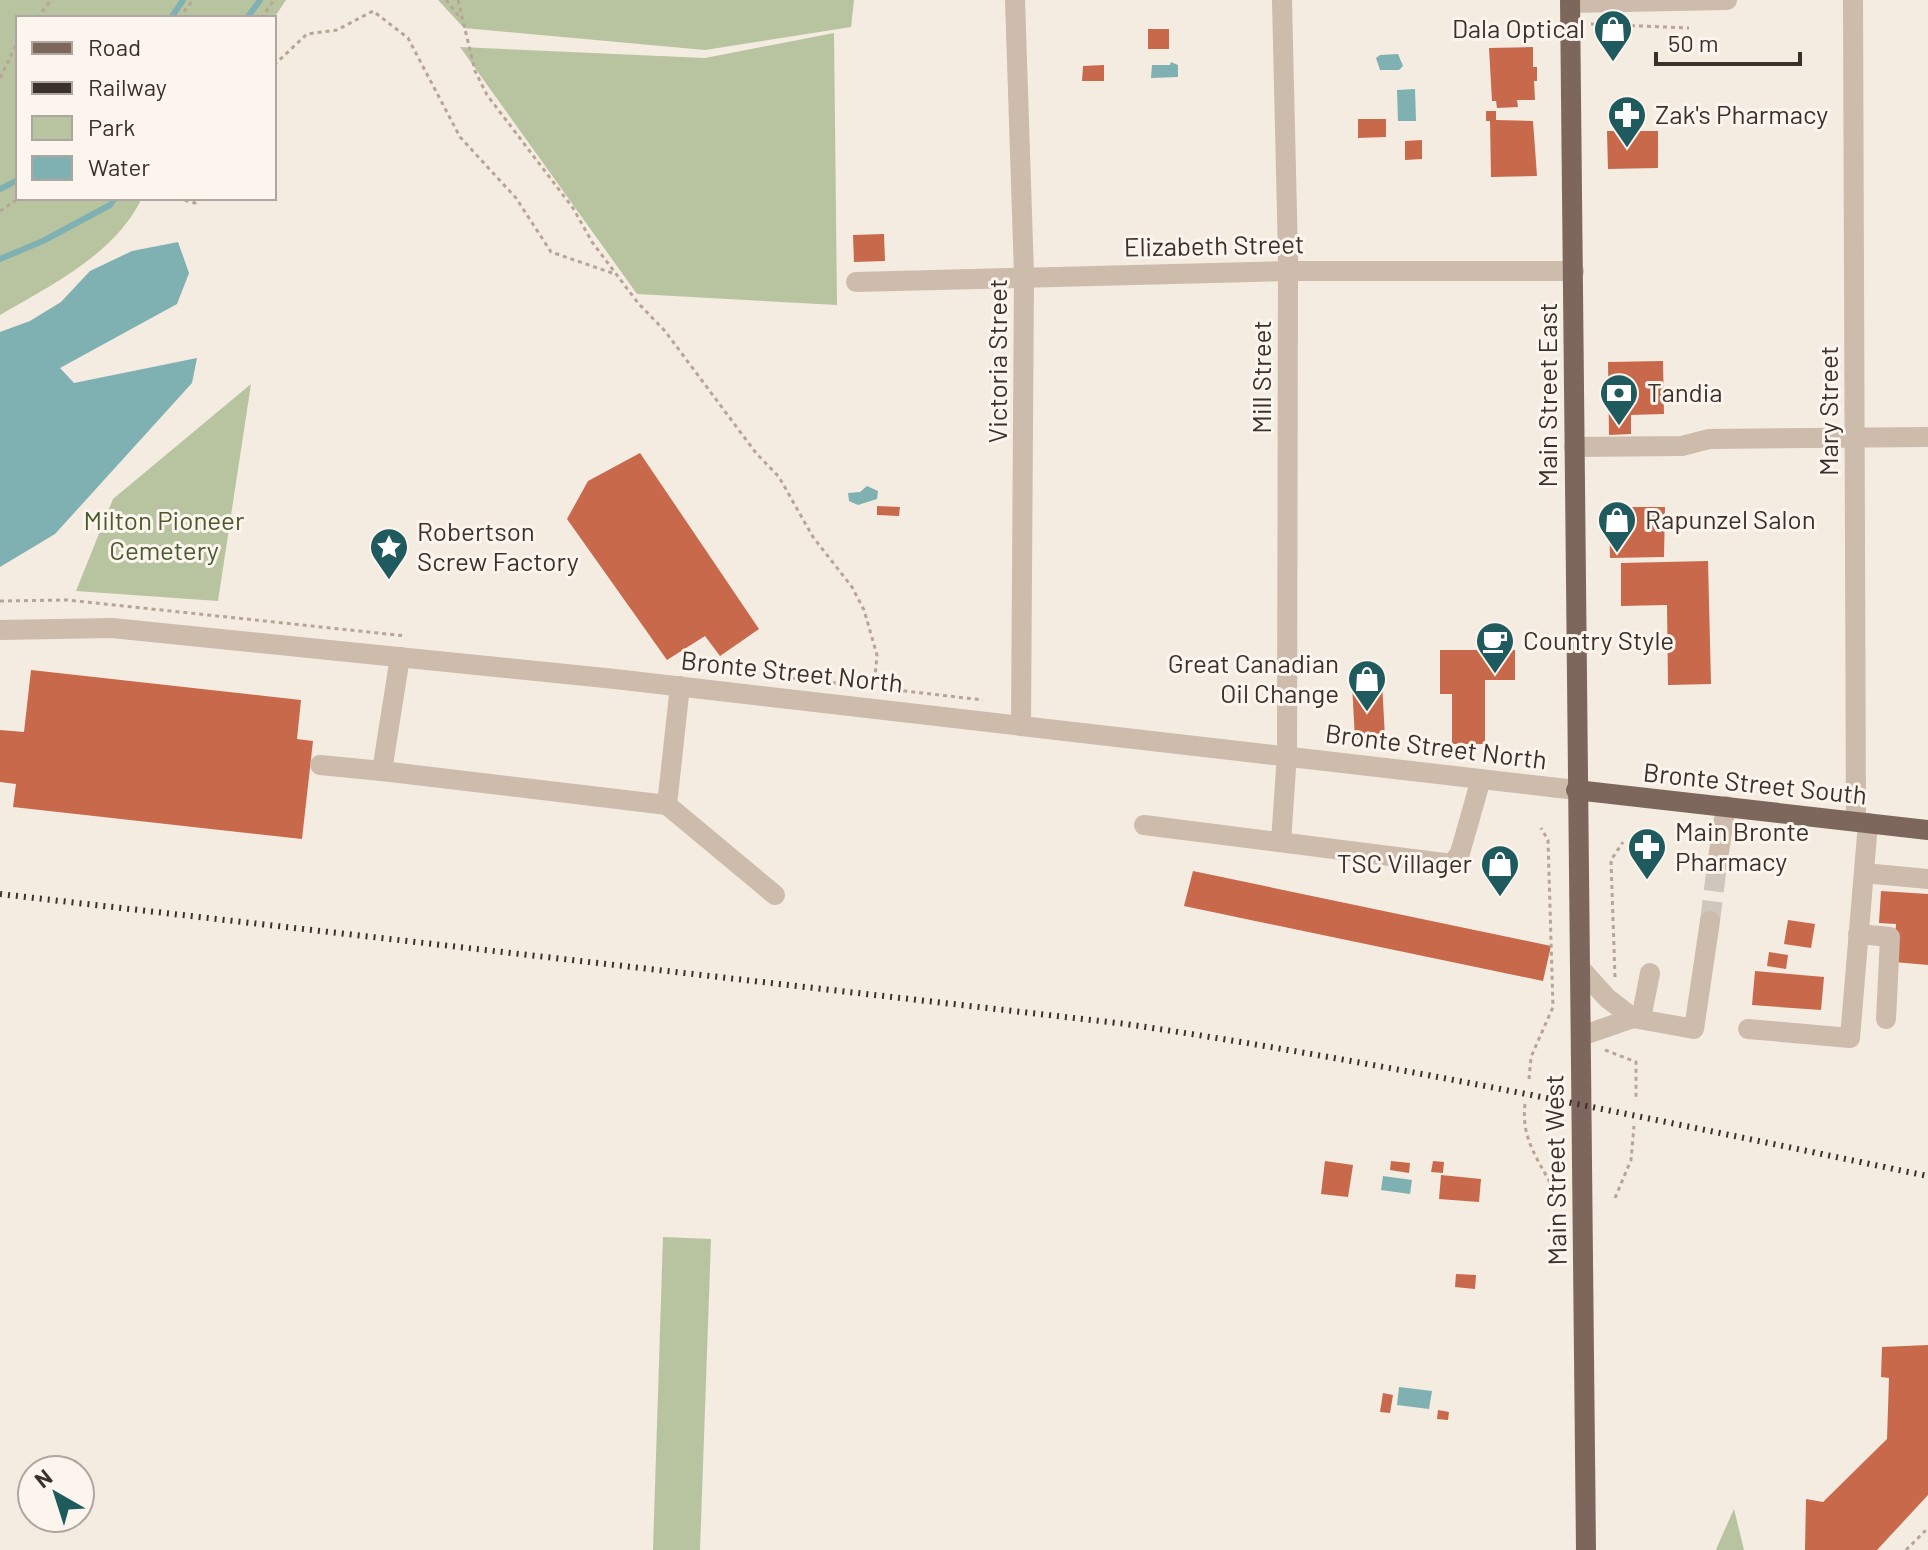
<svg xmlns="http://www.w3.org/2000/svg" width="1928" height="1550" viewBox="0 0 1928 1550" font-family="Barlow,sans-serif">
	<rect width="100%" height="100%" fill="#f4ebe1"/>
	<!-- green -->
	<g fill="#b8c4a0">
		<path d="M0 0H286L274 18H18V198H142C115 254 53 284 0 315Z"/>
		<polygon points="438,0 854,0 851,27 705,50 464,28"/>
		<polygon points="834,33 837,305 637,294 460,47 705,58"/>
		<polygon points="251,384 218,601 76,591 113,499"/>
		<polygon points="663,1237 711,1239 700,1550 653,1550"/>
		<polygon points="1734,1509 1744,1550 1716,1550 1718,1545"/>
	</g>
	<!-- water -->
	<g fill="#7fb0b2">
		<polygon points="1398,54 1403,66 1399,70 1380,70 1376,58 1380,55"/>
		<polygon points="1171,62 1178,65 1178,77 1151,78 1152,65 1170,65"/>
		<polygon points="1415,89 1416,121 1398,121 1397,90"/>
		<polygon points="178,242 189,273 177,304 60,368 74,383 197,358 192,383 55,534 0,567 0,332 30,321 61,302 90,271 132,251"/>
		<polygon points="867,486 878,491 877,499 858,505 849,501 848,493 860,492"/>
		<polygon points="1383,1176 1412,1180 1410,1194 1381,1190"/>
		<polygon points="1399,1387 1432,1391 1429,1409 1397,1405"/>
	</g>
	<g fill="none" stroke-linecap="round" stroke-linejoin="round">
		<!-- stream -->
		<g stroke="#7fb0b2" stroke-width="6">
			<polyline points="171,18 183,0"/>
			<polyline points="247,18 260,0"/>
			<polyline points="0,189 18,180"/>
			<polyline points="0,259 43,241 110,205 115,198"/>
		</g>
	</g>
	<!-- building -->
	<g fill="#c8694b">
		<rect x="1148" y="29" width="21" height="20"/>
		<polygon points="1533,47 1533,67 1537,67 1537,81 1534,81 1535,100 1517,100 1518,107 1497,108 1496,101 1492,101 1489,48"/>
		<polygon points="1104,65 1104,81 1082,81 1083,66"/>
		<polygon points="1486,111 1496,111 1496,120 1533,121 1537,176 1491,177 1490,121 1486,121"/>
		<polygon points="1358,119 1386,119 1386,137 1358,138"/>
		<polygon points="1607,131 1658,131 1658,168 1608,169"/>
		<polygon points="1422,140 1422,159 1405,160 1405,141"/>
		<polygon points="884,234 885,261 854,262 853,235"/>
		<polygon points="1663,361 1664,414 1631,415 1631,434 1609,435 1608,362"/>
		<polygon points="640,453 759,629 720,656 705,636 667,660 567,519 588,481"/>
		<polygon points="877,506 900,507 899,516 877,515"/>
		<polygon points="1609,507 1665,507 1664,557 1610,558"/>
		<polygon points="1708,561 1711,684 1668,685 1667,605 1621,606 1621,563"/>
		<polygon points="1440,650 1515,650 1515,680 1485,680 1485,744 1452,744 1452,694 1440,694"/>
		<polygon points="31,670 301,700 297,739 313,741 302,839 13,807 16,784 0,782 0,730 24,732"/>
		<polygon points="1382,682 1385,738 1355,739 1352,684"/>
		<polygon points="1193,871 1551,946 1543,981 1184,906"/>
		<polygon points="1881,891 1928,894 1928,965 1894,962 1896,924 1879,923"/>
		<polygon points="1788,920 1815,924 1811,948 1784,944"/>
		<polygon points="1769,952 1788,955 1786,969 1767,966"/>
		<polygon points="1755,971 1824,977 1821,1010 1752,1005"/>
		<polygon points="1325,1161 1353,1165 1348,1197 1321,1194"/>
		<polygon points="1391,1161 1410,1163 1409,1173 1390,1170"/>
		<polygon points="1433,1161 1444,1162 1443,1173 1431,1172"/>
		<polygon points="1441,1175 1481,1179 1479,1202 1439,1199"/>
		<polygon points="1456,1274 1476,1275 1475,1289 1455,1287"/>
		<polygon points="1928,1345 1928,1495 1877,1550 1805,1550 1806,1499 1823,1502 1887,1439 1889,1378 1881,1377 1882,1347"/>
		<polygon points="1383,1393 1393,1395 1390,1413 1380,1412"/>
		<polygon points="1438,1410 1449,1412 1448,1420 1437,1419"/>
	</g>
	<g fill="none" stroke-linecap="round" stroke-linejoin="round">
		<!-- minor-tunnel -->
		<polyline stroke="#cfc6bd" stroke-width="20" stroke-dasharray="20 10" stroke-linecap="butt" points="1710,921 1717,865"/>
		<!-- path -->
		<g stroke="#b9a596" stroke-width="3" stroke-dasharray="4 4" stroke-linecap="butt">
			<polyline points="446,0 461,19"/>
			<polyline points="458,0 475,71 487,95 573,208 592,242 638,303 665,331 756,453 779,477 813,537 852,587 864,610 877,655 874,688"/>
			<polyline points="37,18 51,0"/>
			<polyline points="179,18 193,0"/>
			<polyline points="261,18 274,0"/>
			<polyline points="1591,24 1689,28"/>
			<polyline points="274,65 307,34 337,30 373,11 408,38 460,137 516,198 551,252 615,274"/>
			<polyline points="0,78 18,41"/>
			<polyline points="177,198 195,203 199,198"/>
			<polyline points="0,211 19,198"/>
			<polyline points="0,601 67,600 406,636"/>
			<polyline points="792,678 983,700"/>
			<polyline points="1615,977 1611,860 1623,842"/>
			<polyline points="1605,1050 1636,1062 1636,1100"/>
			<polyline points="1529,1079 1531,1057 1553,1007 1548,840 1541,828"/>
			<path d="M1525 1104C1521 1136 1536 1157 1551 1184"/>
			<polyline points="1615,1198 1631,1160 1634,1126"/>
			<polyline points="1906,1550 1928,1528"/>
		</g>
		<!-- minor -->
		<g stroke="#cdbbac" stroke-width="20">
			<polyline points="1015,0 1024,275 1021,723"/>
			<polyline points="1853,0 1856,821"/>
			<polyline points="1570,3 1727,0"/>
			<polyline points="856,282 1288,271 1574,271"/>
			<polyline points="1574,447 1682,446 1709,439 1928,437"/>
			<polyline points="0,630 112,628 615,679 1576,790"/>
			<polyline points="400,657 382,771 667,805 680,686"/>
			<polyline points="320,765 382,771"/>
			<polyline points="667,805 775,895"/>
			<polyline points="1144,825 1452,864 1460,853 1481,779"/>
			<polyline points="1281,842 1287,754 1288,256 1282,0"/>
			<polyline points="1717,865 1726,806"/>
			<polyline points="1864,873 1928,879"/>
			<polyline points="1858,934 1890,937 1886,1019"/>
			<polyline points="1581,969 1607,998 1633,1018 1694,1029 1710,921"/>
			<polyline points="1641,1019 1650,973"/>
			<polyline points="1748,1029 1850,1038 1868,823"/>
			<polyline points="1581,1036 1633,1018"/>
		</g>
		<!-- major -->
		<g stroke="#7d675c" stroke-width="20">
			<polyline points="1570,0 1586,1550"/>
			<polyline points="1576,790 1928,830"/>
		</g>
		<!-- rail -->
		<path stroke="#3b302b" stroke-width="6" stroke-dasharray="2 6" stroke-linecap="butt" d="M0 894 1126 1024C1396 1064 1661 1121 1928 1176"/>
	</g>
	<!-- icons -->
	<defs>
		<symbol id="shop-pin" viewBox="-11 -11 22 30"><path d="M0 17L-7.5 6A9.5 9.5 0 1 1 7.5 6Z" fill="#1f5a5e" stroke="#fbf5ee"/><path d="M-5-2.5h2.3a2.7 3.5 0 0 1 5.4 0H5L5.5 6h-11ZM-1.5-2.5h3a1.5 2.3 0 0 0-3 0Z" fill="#fff"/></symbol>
		<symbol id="pharmacy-pin" viewBox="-11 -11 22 30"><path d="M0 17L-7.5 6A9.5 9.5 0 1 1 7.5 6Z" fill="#1f5a5e" stroke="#fbf5ee"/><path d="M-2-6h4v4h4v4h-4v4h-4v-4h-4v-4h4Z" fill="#fff"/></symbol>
		<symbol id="bank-pin" viewBox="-11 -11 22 30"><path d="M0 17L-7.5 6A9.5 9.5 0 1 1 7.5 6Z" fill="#1f5a5e" stroke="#fbf5ee"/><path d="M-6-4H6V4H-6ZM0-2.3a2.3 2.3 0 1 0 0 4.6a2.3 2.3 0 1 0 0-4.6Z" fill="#fff"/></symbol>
		<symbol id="sight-pin" viewBox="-11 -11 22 30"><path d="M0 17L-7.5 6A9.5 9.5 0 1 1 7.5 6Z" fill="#1f5a5e" stroke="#fbf5ee"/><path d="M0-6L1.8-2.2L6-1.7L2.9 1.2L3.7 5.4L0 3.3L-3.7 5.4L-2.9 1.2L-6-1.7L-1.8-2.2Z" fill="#fff"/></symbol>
		<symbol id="cafe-pin" viewBox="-11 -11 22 30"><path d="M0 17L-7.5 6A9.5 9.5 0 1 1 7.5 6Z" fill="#1f5a5e" stroke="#fbf5ee"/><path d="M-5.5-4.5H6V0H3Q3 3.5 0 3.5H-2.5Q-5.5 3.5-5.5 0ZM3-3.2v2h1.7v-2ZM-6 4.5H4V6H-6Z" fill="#fff"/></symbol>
	</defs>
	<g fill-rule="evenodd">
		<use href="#shop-pin" x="1591" y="7" width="44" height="60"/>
		<use href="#pharmacy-pin" x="1605" y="93" width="44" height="60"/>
		<use href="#bank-pin" x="1597" y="371" width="44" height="60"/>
		<use href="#shop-pin" x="1595" y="498" width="44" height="60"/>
		<use href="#sight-pin" x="367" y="525" width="44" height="60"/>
		<use href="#cafe-pin" x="1473" y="619" width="44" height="60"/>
		<use href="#shop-pin" x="1345" y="657" width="44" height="60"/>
		<use href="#pharmacy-pin" x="1625" y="825" width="44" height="60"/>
		<use href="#shop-pin" x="1478" y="842" width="44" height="60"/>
	</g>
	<g text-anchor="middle" stroke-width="6" stroke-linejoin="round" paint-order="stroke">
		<!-- poi labels -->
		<g font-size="26" fill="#3b302b" stroke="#fbf5ee" text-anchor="start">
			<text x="1585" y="38" text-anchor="end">Dala Optical</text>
			<text x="1655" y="124">Zak's Pharmacy</text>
			<text x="1647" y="402">Tandia</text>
			<text x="1645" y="529">Rapunzel Salon</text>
			<text x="417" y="541">Robertson<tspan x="417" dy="30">Screw Factory</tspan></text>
			<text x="1523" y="650">Country Style</text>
			<text x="1339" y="673" text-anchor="end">Great Canadian<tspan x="1339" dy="30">Oil Change</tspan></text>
			<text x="1675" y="841">Main Bronte<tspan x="1675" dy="30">Pharmacy</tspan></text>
			<text x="1472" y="873" text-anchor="end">TSC Villager</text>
		</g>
		<!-- street labels -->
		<g font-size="26" fill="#3b302b" stroke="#fbf5ee">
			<text transform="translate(1214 246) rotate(-1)" y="9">Elizabeth Street</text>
			<text transform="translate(998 361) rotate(-90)" y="9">Victoria Street</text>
			<text transform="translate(1262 377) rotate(-90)" y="9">Mill Street</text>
			<text transform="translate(1548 395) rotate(-90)" y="9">Main Street East</text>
			<text transform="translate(1829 411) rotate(-90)" y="9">Mary Street</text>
			<text transform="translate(792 672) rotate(6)" y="9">Bronte Street North</text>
			<text transform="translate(1436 747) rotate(7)" y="9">Bronte Street North</text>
			<text transform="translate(1755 784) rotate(6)" y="9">Bronte Street South</text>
			<text transform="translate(1556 1170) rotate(-91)" y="9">Main Street West</text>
		</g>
		<!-- park labels -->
		<g font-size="26" fill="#4a5a2e" stroke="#fbf5ee">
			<text x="164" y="530">Milton Pioneer<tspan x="164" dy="30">Cemetery</tspan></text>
		</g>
	</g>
	<!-- legend -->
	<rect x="16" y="16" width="260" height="184" fill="#fbf5ee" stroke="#aea6a0" stroke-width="2"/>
	<rect x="32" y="42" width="40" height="12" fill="#7d675c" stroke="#aea6a0" stroke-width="2"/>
	<text x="88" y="56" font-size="24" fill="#3b302b">Road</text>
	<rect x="32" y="82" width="40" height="12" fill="#3b302b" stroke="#aea6a0" stroke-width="2"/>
	<text x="88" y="96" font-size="24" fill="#3b302b">Railway</text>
	<rect x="32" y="116" width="40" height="24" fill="#b8c4a0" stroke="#aea6a0" stroke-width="2"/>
	<text x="88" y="136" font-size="24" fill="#3b302b">Park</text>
	<rect x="32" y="156" width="40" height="24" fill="#7fb0b2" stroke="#aea6a0" stroke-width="2"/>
	<text x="88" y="176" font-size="24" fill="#3b302b">Water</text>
	<!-- north arrow -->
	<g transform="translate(56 1494) rotate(321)"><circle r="38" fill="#fbf5ee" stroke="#aea6a0" stroke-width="2"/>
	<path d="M0-6L14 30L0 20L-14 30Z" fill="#1f5a5e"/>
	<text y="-12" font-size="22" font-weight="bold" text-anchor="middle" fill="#3b302b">N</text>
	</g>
	<!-- scale -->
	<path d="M1656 52v12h144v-12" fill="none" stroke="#3b302b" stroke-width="4"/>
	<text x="1668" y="52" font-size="24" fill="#3b302b" stroke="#fbf5ee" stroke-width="6" paint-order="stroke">50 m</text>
</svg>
